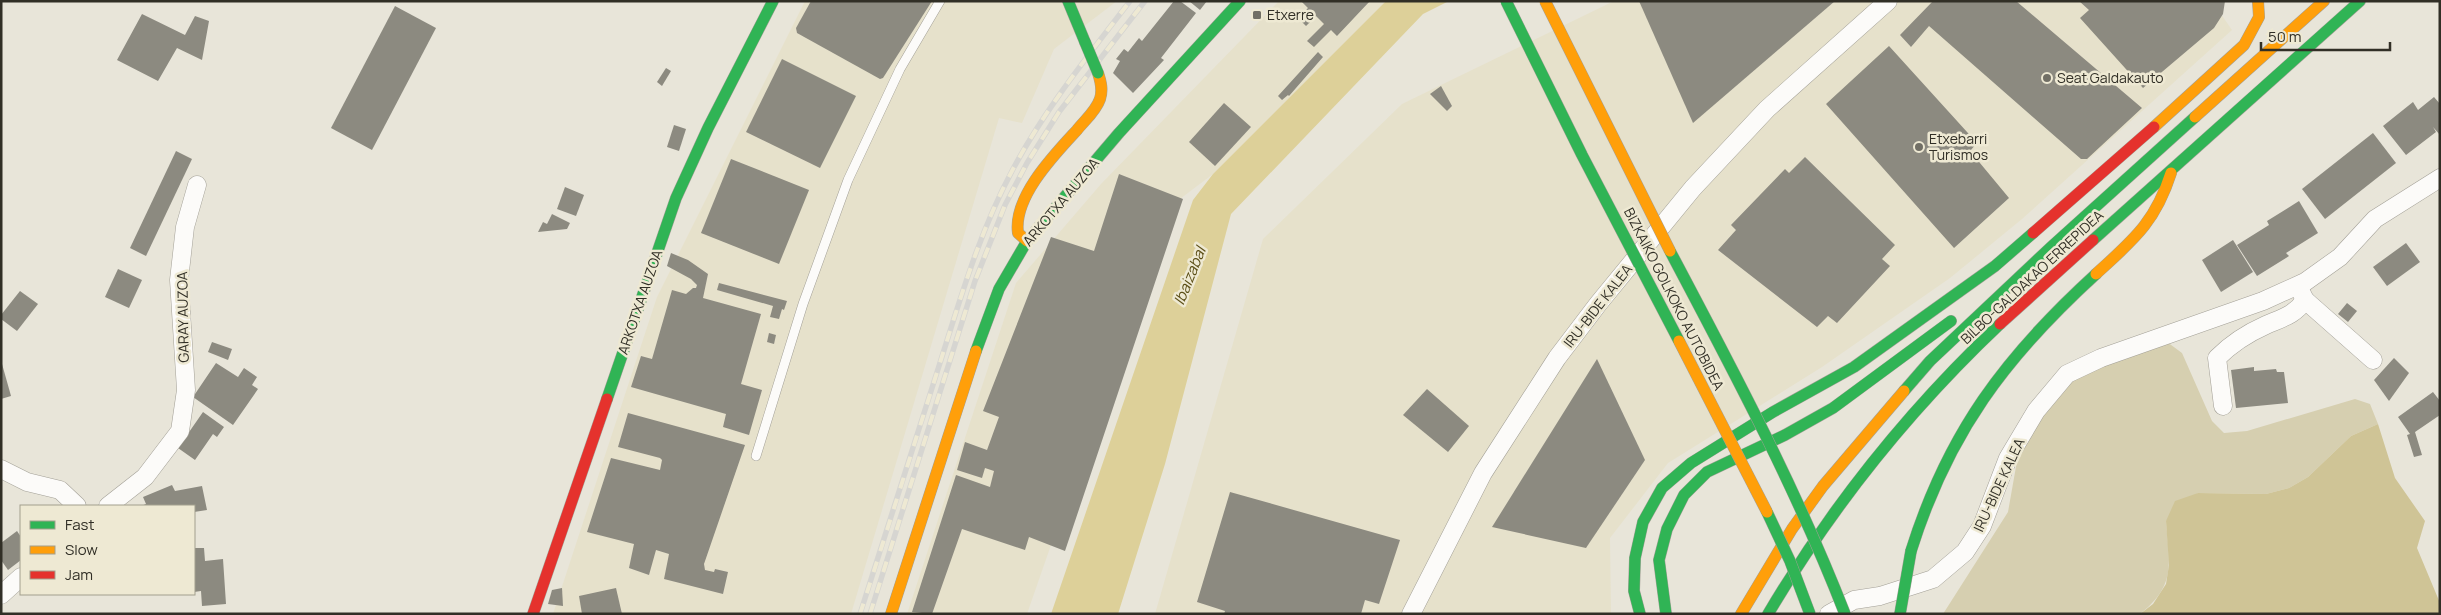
<svg xmlns="http://www.w3.org/2000/svg" width="2441" height="615" viewBox="0 0 2441 615" font-family="Manrope,sans-serif">
	<rect width="100%" height="100%" fill="#e8e5d9"/>
	<!-- built -->
	<g fill="#e6e1cb">
		<polygon points="805,1 1117,1 1054,49 1022,123 999,118 851,614 553,614 657,297"/>
		<polygon points="1279,1 1386,1 1213,174 1168,208 1027,614 907,614 1016,283 1101,184"/>
		<polygon points="1614,1 2212,1 2232,30 2022,219 1950,278 1822,367 1668,463 1610,538 1611,614 1155,614 1263,239 1402,104"/>
	</g>
	<!-- green -->
	<path fill="#d6cfb0" d="M2163 339 2182 353 2212 421 2224 433 2247 431 2355 399 2370 404 2378 424 2351 436 2308 477 2289 488 2266 494 2198 493 2166 521C2169 563 2177 585 2140 614H1943L2008 512 2023 427 2040 393 2064 369Z"/>
	<!-- forest -->
	<polygon fill="#cfc496" points="2378,424 2395,478 2425,521 2417,548 2440,603 2440,614 2140,614 2153,604 2166,584 2169,565 2166,521 2175,501 2198,493 2266,494 2289,488 2308,477 2351,436"/>
	<!-- water -->
	<polygon fill="#ddd099" points="1386,1 1449,1 1423,14 1231,214 1165,464 1118,614 1051,614 1193,200 1213,174"/>
	<!-- building -->
	<g fill="#8c8a80">
		<polygon points="811,1 932,1 883,78 880,79 797,33 796,28"/>
		<polygon points="1174,1 1180,1 1196,13 1161,58 1164,60 1133,93 1113,73 1120,61 1116,59 1124,49 1128,52 1139,38 1142,41"/>
		<polygon points="1189,1 1207,1 1200,10"/>
		<polygon points="1301,1 1370,1 1337,36 1331,30 1314,47 1307,41 1324,24 1316,16 1306,26 1298,18 1308,8"/>
		<polygon points="1639,1 1835,1 1693,123"/>
		<polygon points="1933,1 2016,1 2142,108 2087,159 2081,159 1929,26 1911,47 1900,35"/>
		<polygon points="2079,1 2225,1 2223,14 2214,28 2143,88 2080,18 2089,10"/>
		<polygon points="395,6 436,28 372,150 331,128"/>
		<polygon points="142,14 185,35 195,16 209,21 202,60 177,48 158,81 117,60"/>
		<polygon points="1889,46 1977,143 1970,151 2009,198 1954,248 1826,104"/>
		<polygon points="1318,52 1323,57 1289,96 1288,95 1282,100 1278,96"/>
		<polygon points="782,59 856,96 820,168 746,132"/>
		<polygon points="666,68 671,71 662,86 657,82"/>
		<polygon points="1441,86 1452,106 1447,111 1430,94"/>
		<polygon points="2434,97 2440,104 2440,135 2433,127 2436,132 2406,155 2383,126 2413,102 2418,110"/>
		<polygon points="1224,103 1251,127 1215,166 1189,142"/>
		<polygon points="674,125 686,129 679,151 667,147"/>
		<polygon points="2373,133 2396,163 2325,219 2302,189"/>
		<polygon points="176,151 192,159 146,256 130,248"/>
		<polygon points="1805,157 1895,245 1882,259 1890,266 1837,323 1828,316 1817,327 1718,250 1736,230 1731,225 1785,169 1789,173"/>
		<polygon points="731,159 809,190 779,264 701,233"/>
		<polygon points="1119,174 1183,199 1065,551 1029,537 1025,550 962,529 932,614 912,612 956,475 990,487 994,471 985,468 982,478 957,470 965,442 987,450 999,417 983,411 1051,237 1094,251"/>
		<polygon points="565,187 584,195 576,216 557,209"/>
		<polygon points="2299,201 2318,233 2286,253 2289,256 2257,276 2237,245 2269,225 2267,221"/>
		<polygon points="552,214 570,223 567,229 538,232 543,222 547,224"/>
		<polygon points="2233,240 2253,272 2221,292 2202,260"/>
		<polygon points="2406,243 2420,262 2387,286 2373,267"/>
		<polygon points="671,253 688,260 708,274 703,298 761,314 741,384 762,390 749,435 723,427 726,414 631,387 641,356 652,359 672,290 686,294 693,288 696,288 697,285 691,279 667,266"/>
		<polygon points="118,269 142,280 129,308 105,297"/>
		<polygon points="719,283 787,301 784,310 782,309 779,319 770,317 773,306 717,290"/>
		<polygon points="20,291 38,304 17,331 1,319 1,315"/>
		<polygon points="2347,303 2357,311 2348,322 2338,314"/>
		<polygon points="769,333 776,335 774,344 767,342"/>
		<polygon points="212,342 232,349 228,360 208,352"/>
		<polygon points="2394,358 2409,373 2389,401 2374,380"/>
		<polygon points="1597,359 1645,460 1586,548 1492,527"/>
		<polygon points="216,363 238,377 244,368 257,377 252,385 258,389 233,425 193,397"/>
		<polygon points="2,364 11,396 1,399 1,365"/>
		<polygon points="2254,367 2254,371 2276,369 2277,372 2284,372 2288,403 2236,408 2231,370"/>
		<polygon points="1427,389 1469,426 1448,452 1403,415"/>
		<polygon points="2433,392 2440,401 2440,415 2415,432 2422,455 2414,457 2407,435 2410,434 2398,417"/>
		<polygon points="203,412 224,427 217,437 213,434 195,460 178,448"/>
		<polygon points="628,413 745,445 704,564 705,570 714,572 715,569 728,572 723,594 664,579 669,554 656,550 649,575 629,568 634,544 587,532 611,458 660,470 662,460 660,458 618,447"/>
		<polygon points="172,485 175,491 202,486 207,510 194,512 194,506 141,506 146,504 143,497"/>
		<polygon points="1230,492 1400,540 1379,604 1365,600 1361,614 1224,614 1225,611 1197,602"/>
		<polygon points="17,531 21,537 21,560 8,570 1,560 1,543"/>
		<polygon points="194,548 204,548 205,561 223,559 226,604 202,606 201,591 194,592"/>
		<polygon points="562,588 563,606 548,604 552,590"/>
		<polygon points="616,588 622,614 582,614 579,596"/>
	</g>
	<g fill="none" stroke-linecap="round" stroke-linejoin="round">
		<defs>
			<polyline id="lane" points="756,456 803,304 848,180 900,69 940,1"/>
			<g id="street">
				<polyline points="2300,290 2305,300 2373,360"/>
				<path d="M2223 406 2217 358C2231 344 2248 333 2266 325 2282 318 2295 315 2305 300"/>
				<polyline points="1,469 27,482 60,490 77,506"/>
				<polyline points="108,506 145,477 180,431 186,390 179,280 185,227 197,185"/>
				<polyline points="1,595 21,577"/>
				<polyline points="1411,614 1483,473 1557,358 1598,304 1693,188 1767,109 1888,1"/>
				<polyline points="1829,614 1854,600 1880,596 1933,579 1965,552 1982,526 2008,458 2036,411 2067,374 2101,358 2263,301 2305,282 2340,257 2375,219 2440,178"/>
			</g>
			<g id="fast">
				<polyline points="1068,1 1085,42"/>
				<polyline points="2093,240 2360,1"/>
				<polyline points="976,351 999,289 1027,241 1119,133 1240,1"/>
				<polyline points="1904,391 1930,361 2051,247 2195,117"/>
				<polyline points="607,399 676,198 708,128 773,1"/>
				<path d="M1911 551C1948 433 2005 357 2096 274"/>
				<polyline points="1640,614 1634,591 1635,558 1643,522 1662,488 1691,463 1773,412 1854,367 1995,266 2033,233"/>
				<polyline points="1666,614 1659,560 1667,529 1684,495 1707,472 1785,435 1833,408 1951,321"/>
				<path d="M1768 614C1832 506 1909 410 2000 324"/>
			</g>
			<g id="slow">
				<polyline points="2195,117 2324,1"/>
				<polyline points="2154,127 2244,45 2259,17 2258,1"/>
				<path d="M1027 241 1018 233C1013 197 1054 155 1077 130 1085 120 1096 111 1100 99 1103 90 1101 82 1098 73"/>
				<path d="M2096 274C2133 240 2155 223 2171 173"/>
				<polyline points="891,614 976,351"/>
				<polyline points="1741,614 1792,529 1823,486 1904,391"/>
			</g>
			<g id="jam">
				<polyline points="2033,233 2154,127"/>
				<polyline points="2000,324 2093,240"/>
				<polyline points="533,614 607,399"/>
			</g>
		</defs>
		<!-- lane casing -->
		<use href="#lane" stroke="#a3a097" stroke-width="10"/>
		<!-- street casing -->
		<use href="#street" stroke="#a3a097" stroke-width="19"/>
		<!-- fast casing -->
		<use href="#fast" stroke="#a3a097" stroke-width="12"/>
		<!-- slow casing -->
		<use href="#slow" stroke="#a3a097" stroke-width="12"/>
		<!-- jam casing -->
		<use href="#jam" stroke="#a3a097" stroke-width="12"/>
		<!-- lane -->
		<use href="#lane" stroke="#fcfbf9" stroke-width="9"/>
		<!-- street -->
		<use href="#street" stroke="#fcfbf9" stroke-width="18"/>
		<!-- fast -->
		<use href="#fast" stroke="#30b455" stroke-width="11"/>
		<!-- slow -->
		<use href="#slow" stroke="#ff9f0a" stroke-width="11"/>
		<!-- jam -->
		<use href="#jam" stroke="#e5322d" stroke-width="11"/>
		<defs>
			<g id="rail">
				<path d="M860 614C887 531 913 448 939 366 960 300 979 233 1012 171 1044 110 1088 56 1130 1"/>
				<polyline points="870,614 975,281 1005,205 1027,163 1059,112 1145,1"/>
			</g>
		</defs>
		<!-- rail casing -->
		<use href="#rail" stroke="#d6d5d1" stroke-width="5.5"/>
		<!-- rail -->
		<use href="#rail" stroke="#eee9d3" stroke-width="4" stroke-dasharray="11" stroke-linecap="butt"/>
		<defs>
			<g id="fast-bridge">
				<polyline points="1506,1 1582,155 1679,341"/>
				<polyline points="1085,42 1098,73"/>
				<path d="M1670 251C1733 370 1796 488 1845 614"/>
				<polyline points="1767,512 1790,561 1810,614"/>
				<polyline points="1900,614 1911,551"/>
			</g>
			<g id="slow-bridge">
				<polyline points="1545,1 1670,251"/>
				<polyline points="1679,341 1767,512"/>
			</g>
		</defs>
		<!-- fast-bridge casing -->
		<use href="#fast-bridge" stroke="#a3a097" stroke-width="12" stroke-linecap="butt"/>
		<!-- slow-bridge casing -->
		<use href="#slow-bridge" stroke="#a3a097" stroke-width="12" stroke-linecap="butt"/>
		<!-- fast-bridge -->
		<use href="#fast-bridge" stroke="#30b455" stroke-width="11"/>
		<!-- slow-bridge -->
		<use href="#slow-bridge" stroke="#ff9f0a" stroke-width="11"/>
	</g>
	<!-- markers -->
	<g fill="#716f65" stroke="#eee9d3" stroke-width="2">
		<rect x="1252" y="10" width="10" height="10" rx="2.5"/>
		<circle cx="2047" cy="78" r="5"/>
		<circle cx="1919" cy="147" r="5"/>
	</g>
	<g text-anchor="middle" stroke-width="5" stroke-linejoin="round" paint-order="stroke">
		<!-- poi labels -->
		<g font-size="14" fill="#312f26" stroke="#eee9d3" text-anchor="start">
			<text x="1267" y="20">Etxerre</text>
			<text x="2057" y="83">Seat Galdakauto</text>
			<text x="1929" y="144">Etxebarri<tspan x="1929" dy="16">Turismos</tspan></text>
		</g>
		<!-- street labels -->
		<g font-size="14" fill="#312f26" stroke="#eee9d3">
			<text transform="translate(1061 202) rotate(-50)" y="5">ARKOTXA AUZOA</text>
			<text transform="translate(2032 277) rotate(-43)" y="5">BILBO-GALDAKAO ERREPIDEA</text>
			<text transform="translate(1674 299) rotate(63)" y="5">BIZKAIKO GOLKOKO AUTOBIDEA</text>
			<text transform="translate(640 302) rotate(-71)" y="5">ARKOTXA AUZOA</text>
			<text transform="translate(1598 306) rotate(-52)" y="5">IRU-BIDE KALEA</text>
			<text transform="translate(183 317) rotate(-91)" y="5">GARAY AUZOA</text>
			<text transform="translate(1999 485) rotate(-65)" y="5">IRU-BIDE KALEA</text>
		</g>
		<!-- water labels -->
		<g font-size="15" font-style="italic" fill="#5b4e16" stroke="#eee9d3">
			<text transform="translate(1190 276) rotate(-68)" y="5">Ibaizabal</text>
		</g>
	</g>
	<!-- border -->
	<rect width="2441" height="615" fill="none" stroke="#312f26" stroke-width="5"/>
	<!-- legend -->
	<rect x="20" y="505" width="175" height="90" fill="#eee9d3" stroke="#a29f8e"/>
	<rect x="30" y="521" width="25" height="8" fill="#30b455" stroke="#a29f8e"/>
	<text x="65" y="530" font-size="15" fill="#312f26">Fast</text>
	<rect x="30" y="546" width="25" height="8" fill="#ff9f0a" stroke="#a29f8e"/>
	<text x="65" y="555" font-size="15" fill="#312f26">Slow</text>
	<rect x="30" y="571" width="25" height="8" fill="#e5322d" stroke="#a29f8e"/>
	<text x="65" y="580" font-size="15" fill="#312f26">Jam</text>
	<!-- scale -->
	<path d="M2261 42v8h129v-8" fill="none" stroke="#312f26" stroke-width="2.5"/>
	<text x="2268" y="42" font-size="15" fill="#312f26" stroke="#eee9d3" stroke-width="4" paint-order="stroke">50 m</text>
</svg>
